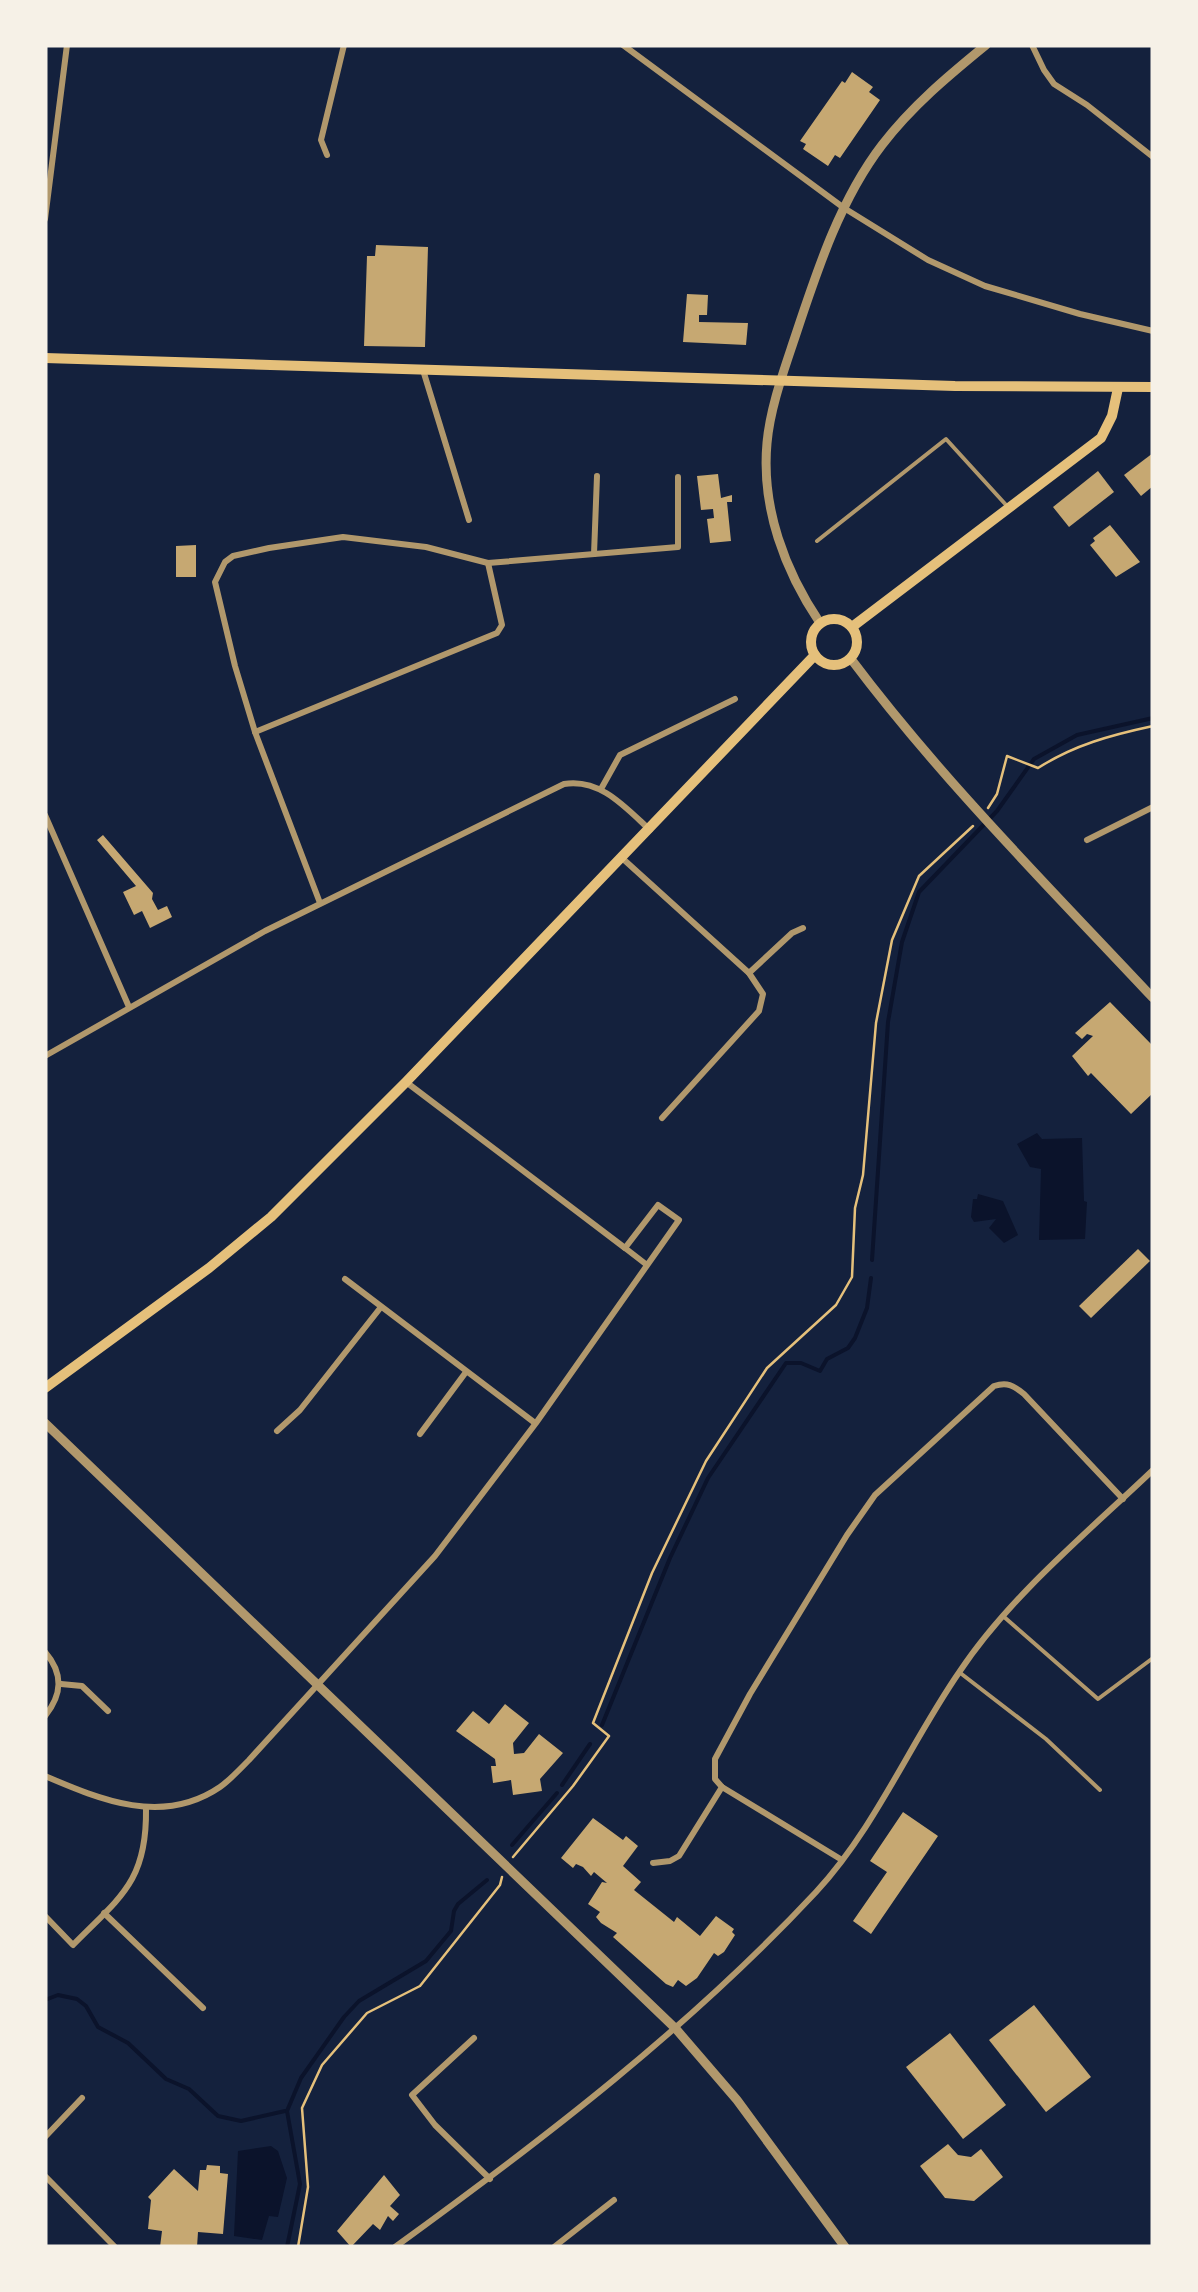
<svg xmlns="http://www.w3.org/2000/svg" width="1198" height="2292" viewBox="0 0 1198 2292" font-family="Raleway,sans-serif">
	<rect width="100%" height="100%" fill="#14213d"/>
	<!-- water -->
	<g fill="#0b132b">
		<polygon points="1037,1133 1042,1139 1082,1138 1084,1201 1087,1202 1085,1239 1039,1240 1041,1169 1030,1167 1017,1144"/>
		<polygon points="978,1194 1003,1201 1018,1235 1004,1243 989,1228 996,1219 974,1222 971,1217 973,1199 977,1199"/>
		<polygon points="271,2146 278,2151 287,2178 278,2217 269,2216 262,2240 234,2236 238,2151"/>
	</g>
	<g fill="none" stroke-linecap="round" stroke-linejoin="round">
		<!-- stream -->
		<g stroke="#0b132b" stroke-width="4">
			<polyline points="872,1260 888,1022 902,942 919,892 997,811 1034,759 1077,735 1153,718"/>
			<polyline points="602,1725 670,1558 708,1478 786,1363 801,1363 820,1371 827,1359 848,1348 855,1338 867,1308 871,1278"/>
			<polyline points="562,1785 590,1744"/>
			<polyline points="512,1845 557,1793"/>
			<polyline points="45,2000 58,1995 77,1999 86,2006 98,2027 128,2043 166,2079 189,2089 218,2116 241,2121 285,2111"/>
			<polyline points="287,2247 300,2184 287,2111 301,2078 344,2017 359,2001 426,1961 451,1931 454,1911 458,1904 487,1880"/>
		</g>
	</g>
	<!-- building -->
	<g fill="#c6a872">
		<polygon points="852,72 873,87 869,92 880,100 840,158 835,155 828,166 803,149 806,144 800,141 842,81 845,83"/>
		<polygon points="376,245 428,247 425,347 364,346 367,256 375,256"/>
		<polygon points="687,294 708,295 707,315 699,315 699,322 748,323 746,345 683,342"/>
		<polygon points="1153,453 1153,486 1141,496 1124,475"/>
		<polygon points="1098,471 1114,492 1069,527 1053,507"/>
		<polygon points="718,474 721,498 732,495 732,502 727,502 731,541 710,543 707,519 714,518 713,509 701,510 697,476"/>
		<polygon points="1110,525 1140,562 1116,577 1090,545 1095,541 1093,538"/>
		<polygon points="196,545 196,577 176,577 176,546"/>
		<polygon points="103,835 153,893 152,899 158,910 167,906 172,917 150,928 142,911 134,915 123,892 136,886 97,840"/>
		<polygon points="1110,1002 1153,1046 1153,1093 1131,1114 1091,1073 1088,1076 1072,1056 1093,1036 1087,1034 1082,1039 1075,1033"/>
		<polygon points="1138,1249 1150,1261 1091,1318 1079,1306"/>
		<polygon points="505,1704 529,1723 513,1743 514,1754 524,1753 539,1734 563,1753 540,1779 542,1791 513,1795 511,1780 493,1783 491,1766 496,1766 495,1759 456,1731 473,1711 489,1724"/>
		<polygon points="903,1812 938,1836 871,1934 853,1921 887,1872 870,1861"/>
		<polygon points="593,1818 623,1840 626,1836 638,1846 623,1866 641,1882 634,1890 674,1922 677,1917 700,1936 716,1916 734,1929 732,1932 735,1935 724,1952 718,1956 714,1953 697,1978 686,1986 678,1980 673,1987 666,1984 613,1937 617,1933 601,1923 596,1917 600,1912 588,1904 602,1882 607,1883 594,1872 591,1876 583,1867 576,1864 573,1868 561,1858"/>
		<polygon points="1034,2005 1091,2077 1046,2112 989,2040"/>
		<polygon points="950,2033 1006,2105 963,2139 906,2067"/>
		<polygon points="948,2144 958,2155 971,2157 981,2149 1003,2177 974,2201 945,2198 920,2166"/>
		<polygon points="207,2165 220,2166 220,2173 228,2174 223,2234 198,2232 197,2247 160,2247 162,2231 148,2229 151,2200 148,2197 174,2169 198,2191 200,2170 206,2170"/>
		<polygon points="384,2175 400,2195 390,2206 399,2214 393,2221 388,2216 380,2230 373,2224 351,2247 337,2231"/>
	</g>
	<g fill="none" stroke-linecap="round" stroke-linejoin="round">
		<!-- path -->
		<g stroke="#e5c07b" stroke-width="2.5">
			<path d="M988 808 997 794 1007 756 1038 768C1074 745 1111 735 1153 726"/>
			<polyline points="513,1857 573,1786 609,1736 593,1723 652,1573 706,1461 767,1368 836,1305 852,1277 855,1208 863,1175 876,1023 892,940 919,876 973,826"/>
			<polyline points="298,2247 308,2187 302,2108 322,2065 367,2013 420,1986 500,1885 502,1877"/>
		</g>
		<!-- service -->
		<g stroke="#b1986c" stroke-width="4">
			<polyline points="817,541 946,439 1007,506"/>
			<polyline points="1003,1616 1098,1699 1153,1658"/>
			<polyline points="959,1672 1046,1739 1100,1790"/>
		</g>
		<!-- minor -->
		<g stroke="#b1986c" stroke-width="6">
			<polyline points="623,45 844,208 928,260 985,286 1080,314 1153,331"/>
			<polyline points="1032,45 1044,70 1054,84 1087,105 1153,157"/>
			<polyline points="327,155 321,140 344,45"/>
			<polyline points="45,219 67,45"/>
			<polyline points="423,370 469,520"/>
			<polyline points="594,554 597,476"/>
			<polyline points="255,732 497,633 502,625 488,563"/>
			<polyline points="601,789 620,755 735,699"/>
			<polyline points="45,815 129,1007"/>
			<polyline points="1087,840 1153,807"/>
			<polyline points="622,858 749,973 763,994 759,1011 662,1118"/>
			<polyline points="320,903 255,732 235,666 215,582 225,562 233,556 269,548 343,537 426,547 488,563 678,547 678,477"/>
			<polyline points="749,973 792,933 803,928"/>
			<path d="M45 1056 265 931 564 784C600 778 625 807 650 830"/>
			<polyline points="406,1082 625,1248"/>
			<polyline points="345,1279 535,1423"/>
			<polyline points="277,1431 300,1410 381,1307"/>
			<polyline points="420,1434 466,1372"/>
			<path d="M45 1652C64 1674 62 1695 45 1716"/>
			<polyline points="61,1684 82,1686 108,1711"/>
			<path d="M45 1776C101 1800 163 1826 220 1787 230 1780 240 1769 249 1760L435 1556 536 1423 679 1220 658 1205 625 1248 647 1265"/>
			<path d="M842 1860 722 1787 715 1779V1759L750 1694 847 1535 875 1495 994 1386C1007 1382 1013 1385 1024 1394L1123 1499"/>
			<polyline points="653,1863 670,1861 679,1856 722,1787"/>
			<polyline points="104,1913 203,2008"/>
			<path d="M45 1916 73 1945C120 1897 147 1882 146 1809"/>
			<polyline points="474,2038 412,2095 435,2125 490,2179"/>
			<polyline points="45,2137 82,2098"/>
			<polyline points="45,2176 115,2247"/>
			<path d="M395 2247C544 2139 690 2027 816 1892 876 1827 910 1743 960 1671 1010 1596 1088 1532 1153 1470"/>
			<polyline points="554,2247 614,2200"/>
		</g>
		<!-- tertiary -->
		<g stroke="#b1986c" stroke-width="9">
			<path d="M820 623C785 571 761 508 767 443 770 409 783 373 794 340 816 274 839 201 882 145 912 106 948 76 986 45"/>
			<path d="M851 659C942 780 1049 887 1153 998"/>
			<polyline points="45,1423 676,2029 737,2100 845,2247"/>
		</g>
		<!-- secondary -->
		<g stroke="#e5c07b" stroke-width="10">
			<polyline points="45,358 955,386 1153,387"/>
			<circle cx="834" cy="642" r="23"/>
			<polyline points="852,627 1101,438 1112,416 1118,388"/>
			<polyline points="45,1388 209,1268 271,1217 406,1082 815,655"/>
		</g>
	</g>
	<!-- border -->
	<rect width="1198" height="2292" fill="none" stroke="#f6f1e7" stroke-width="95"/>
</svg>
